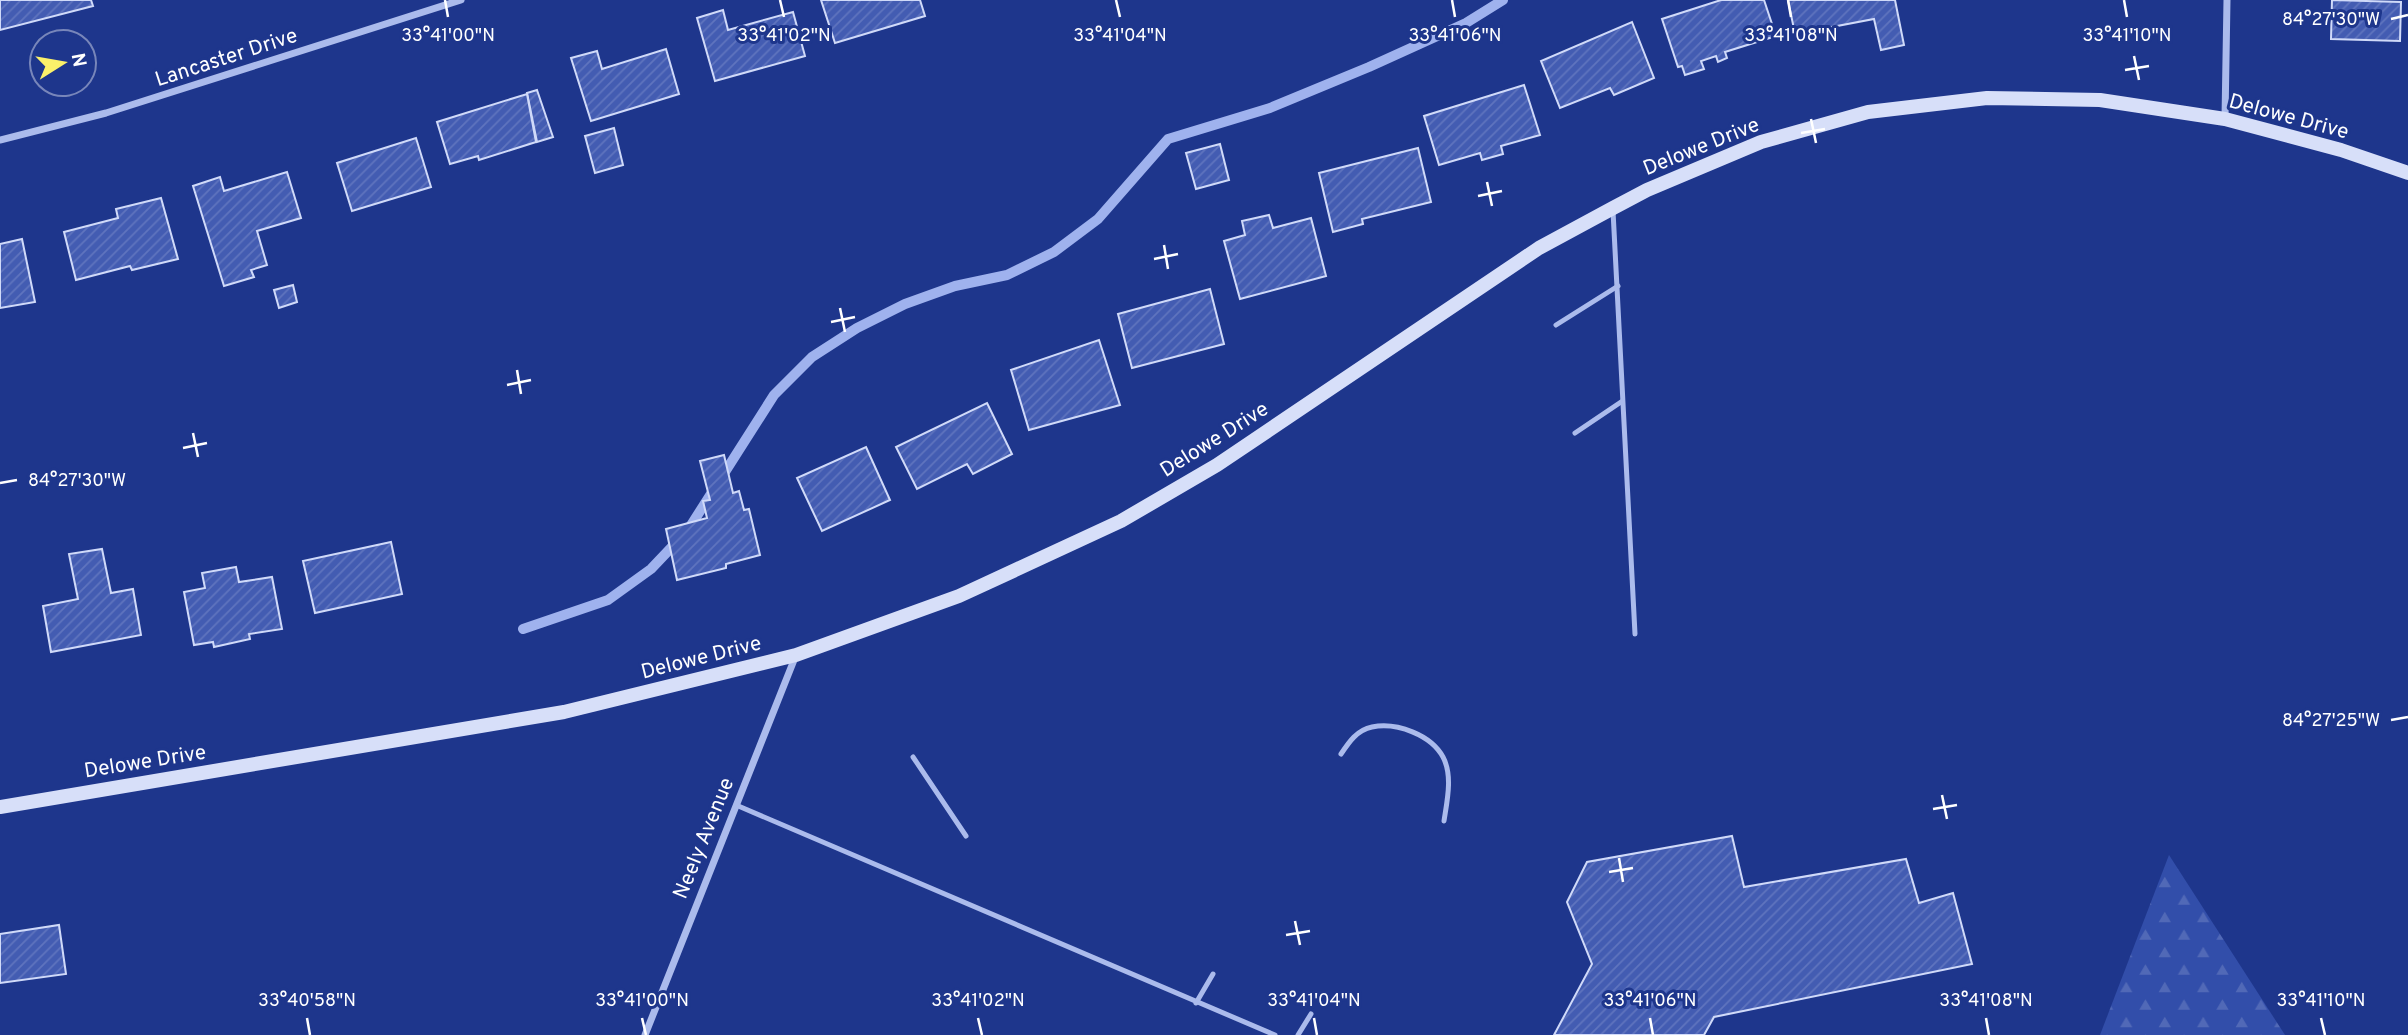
<svg xmlns="http://www.w3.org/2000/svg" width="2408" height="1035" viewBox="0 0 2408 1035" font-family="Overpass,sans-serif">
	<defs>
		<pattern id="forest-firs" width="22" height="20" patternUnits="userSpaceOnUse" patternTransform="scale(1.75)"><rect width="22" height="20" fill="#324eaa"/><path d="M5 1l3.5 6h-7zM16 11l3.5 6h-7z" fill="#5169b7"/></pattern>
		<pattern id="building-hatch" width="6" height="6" patternUnits="userSpaceOnUse" patternTransform="scale(1.75)"><rect width="6" height="6" fill="#435cb2"/><path d="M-1 1l2-2M0 6l6-6M5 7l2-2" fill="none" stroke="#5f74be"/></pattern>
	</defs>
	<rect width="100%" height="100%" fill="#1e368c"/>
	<!-- forest -->
	<polygon fill="url(#forest-firs)" points="2169,855 2285,1035 2100,1035"/>
	<g fill="none" stroke-linecap="round" stroke-linejoin="round">
		<!-- stream -->
		<polyline stroke="#9fb2ee" stroke-width="10" points="523,629 608,600 651,569 688,530 774,395 812,357 857,328 905,304 955,286 1007,275 1054,252 1098,219 1168,139 1270,108 1369,67 1466,23 1503,0"/>
	</g>
	<!-- building -->
	<g fill="url(#building-hatch)" stroke="#d0daf9" stroke-width="2">
		<polygon points="0,0 91,0 93,6 0,30"/>
		<polygon points="821,0 920,0 925,16 835,43"/>
		<polygon points="1721,0 1764,0 1776,36 1725,52 1727,58 1718,62 1716,56 1701,61 1704,69 1685,75 1682,66 1678,67 1662,19"/>
		<polygon points="1788,0 1895,0 1904,45 1881,50 1874,19 1795,34"/>
		<polygon points="2332,0 2401,2 2400,41 2331,39"/>
		<polygon points="723,10 728,30 793,12 805,56 715,81 697,18"/>
		<polygon points="1632,22 1654,78 1614,95 1610,88 1560,108 1541,61"/>
		<polygon points="666,49 679,94 591,121 571,58 597,51 602,69"/>
		<polygon points="1524,85 1540,135 1501,146 1503,154 1482,160 1480,153 1439,165 1424,116"/>
		<polygon points="537,90 553,137 537,142 527,93"/>
		<polygon points="527,94 536,142 479,160 478,156 450,164 437,122"/>
		<polygon points="614,128 623,165 595,173 585,136"/>
		<polygon points="416,138 431,187 352,211 337,163"/>
		<polygon points="1220,144 1229,180 1196,189 1186,153"/>
		<polygon points="1418,148 1431,202 1362,219 1363,224 1333,232 1319,173"/>
		<polygon points="287,172 301,218 257,231 267,265 251,270 254,277 224,286 193,186 220,177 224,191"/>
		<polygon points="161,198 178,259 132,270 130,266 76,280 64,232 118,218 116,209"/>
		<polygon points="1269,215 1273,228 1311,218 1326,276 1240,299 1224,241 1245,235 1242,221"/>
		<polygon points="22,239 35,302 0,308 0,244"/>
		<polygon points="293,285 297,302 279,308 274,290"/>
		<polygon points="1210,289 1224,344 1132,368 1118,314"/>
		<polygon points="1099,340 1120,405 1029,430 1011,370"/>
		<polygon points="987,403 1012,454 973,474 967,464 917,489 896,447"/>
		<polygon points="866,447 890,500 822,531 797,478"/>
		<polygon points="724,455 733,493 739,491 744,510 749,509 760,555 726,564 726,568 677,580 666,529 707,518 703,501 710,500 700,461"/>
		<polygon points="391,542 402,594 315,613 303,561"/>
		<polygon points="102,549 111,593 133,589 141,635 51,652 43,606 78,599 69,554"/>
		<polygon points="236,567 239,582 272,577 282,629 249,634 250,639 214,647 213,642 194,645 184,592 205,588 202,573"/>
		<polygon points="1732,836 1744,887 1906,859 1919,903 1953,893 1972,964 1714,1017 1704,1035 1554,1035 1592,964 1567,902 1587,862"/>
		<polygon points="59,925 66,974 0,983 0,934"/>
	</g>
	<g fill="none" stroke-linecap="round" stroke-linejoin="round">
		<!-- lane -->
		<g stroke="#abbbec" stroke-width="5">
			<polyline points="1613,211 1635,634"/>
			<polyline points="1556,325 1618,286"/>
			<polyline points="1575,433 1621,402"/>
			<path d="M1341 754C1349 742 1357 730 1372 727 1397 722 1431 735 1443 757 1453 776 1447 801 1444 821"/>
			<polyline points="913,757 966,836"/>
			<polyline points="736,805 1275,1035"/>
			<polyline points="1196,1003 1213,974"/>
			<polyline points="1298,1035 1311,1014"/>
		</g>
		<!-- street -->
		<g stroke="#abbbec" stroke-width="7">
			<polyline points="2225,118 2227,0"/>
			<polyline points="0,140 106,113 461,0"/>
			<polyline points="645,1035 796,655"/>
		</g>
		<!-- secondary -->
		<polyline stroke="#d7dff9" stroke-width="14" points="0,807 564,712 796,655 959,596 1121,521 1217,465 1539,248 1613,208 1647,190 1761,142 1868,112 1987,98 2100,100 2225,119 2341,150 2408,173"/>
	</g>
	<!-- ticks -->
	<path fill="none" stroke="#fff" stroke-width="2.5" d="M445 0 448 17M780 0 784 17M1116 0 1120 17M1452 0 1455 17M1788 0 1791 17M2124 0 2127 17M2391 19 2408 15M2134 56 2139 80M2125 70 2149 66M1811 119 1816 143M1801 133 1825 129M1487 182 1492 206M1478 196 1502 191M1164 245 1168 269M1154 259 1178 254M840 308 845 332M831 322 855 317M517 370 521 394M507 385 531 380M193 433 198 457M183 448 207 443M0 483 17 480M2391 720 2408 717M1942 795 1947 819M1933 809 1957 805M1619 858 1623 882M1609 872 1633 868M1295 921 1300 945M1286 935 1310 931M307 1018 310 1035M642 1018 646 1035M978 1018 982 1035M1314 1018 1317 1035M1650 1018 1653 1035M1986 1018 1989 1035M2321 1018 2325 1035"/>
	<g text-anchor="middle" stroke-width="6" stroke-linejoin="round" paint-order="stroke">
		<!-- street labels -->
		<g font-size="21" fill="#fff" stroke="#1e368c">
			<text transform="translate(226 57) rotate(-18)" y="7">Lancaster Drive</text>
			<text transform="translate(2289 116) rotate(15)" y="7">Delowe Drive</text>
			<text transform="translate(1701 146) rotate(-22)" y="7">Delowe Drive</text>
			<text transform="translate(1214 439) rotate(-32)" y="7">Delowe Drive</text>
			<text transform="translate(701 657) rotate(-14)" y="7">Delowe Drive</text>
			<text transform="translate(145 761) rotate(-9)" y="7">Delowe Drive</text>
			<text transform="translate(703 838) rotate(-68)" y="7">Neely Avenue</text>
		</g>
	</g>
	<g font-size="18" text-anchor="middle" fill="#fff" stroke="#1e368c" stroke-width="6" stroke-linejoin="round" paint-order="stroke">
		<text x="2331" y="25">84°27'30"W</text>
		<text x="448" y="41">33°41'00"N</text>
		<text x="784" y="41">33°41'02"N</text>
		<text x="1120" y="41">33°41'04"N</text>
		<text x="1455" y="41">33°41'06"N</text>
		<text x="1791" y="41">33°41'08"N</text>
		<text x="2127" y="41">33°41'10"N</text>
		<text x="77" y="486">84°27'30"W</text>
		<text x="2331" y="726">84°27'25"W</text>
		<text x="307" y="1006">33°40'58"N</text>
		<text x="642" y="1006">33°41'00"N</text>
		<text x="978" y="1006">33°41'02"N</text>
		<text x="1314" y="1006">33°41'04"N</text>
		<text x="1650" y="1006">33°41'06"N</text>
		<text x="1986" y="1006">33°41'08"N</text>
		<text x="2321" y="1006">33°41'10"N</text>
	</g>
	<!-- north arrow -->
	<g transform="translate(63 63) rotate(79)"><circle r="33" fill="#1e368c" stroke="#7886ba" stroke-width="2"/>
	<path d="M0-5L12 26L0 18L-12 26Z" fill="#fbf06a"/>
	<text y="-10" font-size="19" font-weight="bold" text-anchor="middle" fill="#ffffff">N</text>
	</g>
</svg>
